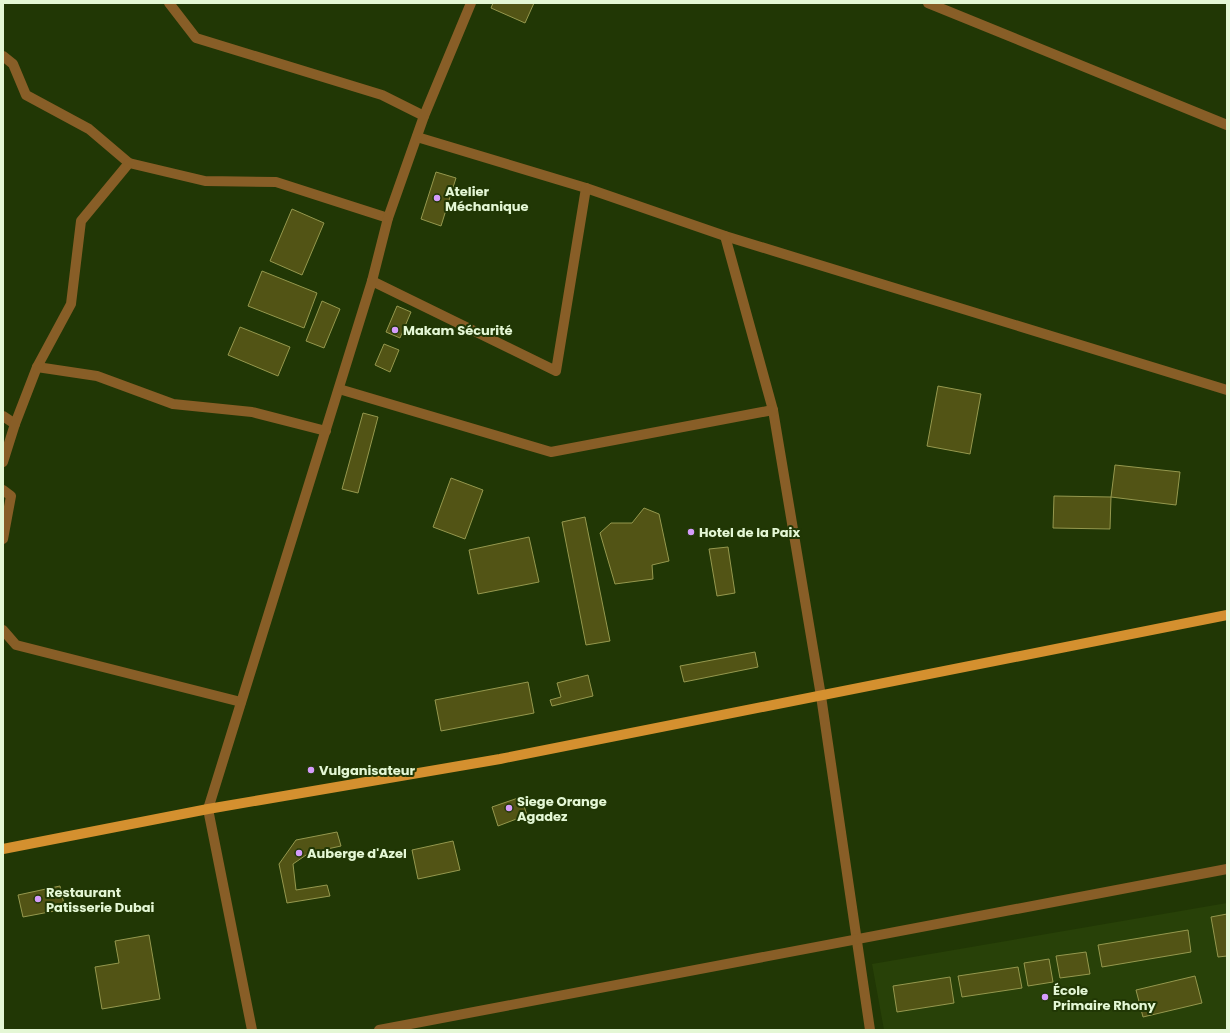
<svg xmlns="http://www.w3.org/2000/svg" width="1230" height="1033" viewBox="0 0 1230 1033" font-family="Poppins,sans-serif">
	<rect width="100%" height="100%" fill="#213705"/>
	<!-- built -->
	<polygon fill="#284108" points="1227,903 1227,1030 884,1030 872,964"/>
	<!-- building -->
	<g fill="#525415" stroke="#95984e">
		<polygon points="493,3 534,3 525,23 491,8"/>
		<polygon points="436,172 456,178 441,226 421,219"/>
		<polygon points="292,209 324,223 302,275 270,261"/>
		<polygon points="262,271 317,293 304,328 248,306"/>
		<polygon points="322,301 340,309 324,348 306,341"/>
		<polygon points="397,306 411,312 400,338 386,332"/>
		<polygon points="240,327 290,347 278,376 228,355"/>
		<polygon points="384,344 399,350 390,372 375,365"/>
		<polygon points="938,386 981,394 970,454 927,446"/>
		<polygon points="363,413 378,417 358,493 342,489"/>
		<polygon points="1115,465 1180,472 1176,505 1111,497"/>
		<polygon points="451,478 483,490 465,539 433,527"/>
		<polygon points="1054,496 1111,497 1110,529 1053,528"/>
		<polygon points="644,508 659,514 669,561 652,565 653,579 615,584 600,533 611,523 632,523"/>
		<polygon points="585,517 610,641 586,645 562,522"/>
		<polygon points="529,537 539,582 478,594 469,550"/>
		<polygon points="728,547 735,593 717,596 709,549"/>
		<polygon points="755,652 758,667 684,682 680,666"/>
		<polygon points="588,675 593,696 552,706 550,700 561,697 557,683"/>
		<polygon points="528,682 534,713 441,731 435,700"/>
		<polygon points="521,797 527,815 498,826 492,807"/>
		<polygon points="337,832 341,846 309,853 293,864 296,890 327,885 330,896 287,903 279,864 296,840"/>
		<polygon points="453,841 460,870 418,879 412,850"/>
		<polygon points="60,886 65,909 23,917 18,895"/>
		<polygon points="1227,914 1227,956 1218,957 1211,917"/>
		<polygon points="1188,930 1191,952 1102,967 1098,945"/>
		<polygon points="149,935 160,999 102,1009 95,967 119,963 115,941"/>
		<polygon points="1086,952 1090,974 1060,978 1056,956"/>
		<polygon points="1049,959 1053,982 1028,986 1024,963"/>
		<polygon points="1018,967 1022,988 962,997 958,976"/>
		<polygon points="1195,976 1202,1003 1143,1017 1136,990"/>
		<polygon points="950,977 954,1003 897,1012 893,986"/>
	</g>
	<g fill="none" stroke-linecap="round" stroke-linejoin="round">
		<!-- minor -->
		<g stroke="#885e27" stroke-width="10">
			<polyline points="169,3 196,38 382,95 424,116"/>
			<polyline points="928,3 1227,125"/>
			<polyline points="3,56 13,64 26,95 89,129 129,163"/>
			<polyline points="417,137 586,188 725,236 1227,390"/>
			<polyline points="725,236 773,410 821,696 870,1030"/>
			<polyline points="372,281 556,371 586,188"/>
			<polyline points="37,367 97,376 173,404 252,412 326,431"/>
			<polyline points="339,389 551,452 773,410"/>
			<polyline points="3,416 15,424"/>
			<polyline points="3,462 15,424 37,367 71,304 81,221 129,163 205,181 276,182 388,218"/>
			<polyline points="3,490 11,496 3,539"/>
			<polyline points="3,630 16,645 241,702"/>
			<polyline points="252,1030 208,809 372,281 388,218 424,116 471,3"/>
			<polyline points="379,1030 1227,869"/>
		</g>
		<!-- major -->
		<polyline stroke="#d4902f" stroke-width="10" points="3,849 208,809 500,759 1227,615"/>
	</g>
	<!-- markers -->
	<g fill="#d59cfb" stroke="#213705" stroke-width="1.5">
		<circle cx="437" cy="198" r="4"/>
		<circle cx="395" cy="330" r="4"/>
		<circle cx="691" cy="532" r="4"/>
		<circle cx="311" cy="770" r="4"/>
		<circle cx="509" cy="808" r="4"/>
		<circle cx="299" cy="853" r="4"/>
		<circle cx="38" cy="899" r="4"/>
		<circle cx="1045" cy="997" r="4"/>
	</g>
	<g text-anchor="middle" stroke-width="4" stroke-linejoin="round" paint-order="stroke">
		<!-- poi labels -->
		<g font-size="13" font-weight="bold" fill="#e4f7d5" stroke="#213705" text-anchor="start">
			<text x="445" y="196">Atelier<tspan x="445" dy="15">Méchanique</tspan></text>
			<text x="403" y="335">Makam Sécurité</text>
			<text x="699" y="537">Hotel de la Paix</text>
			<text x="319" y="775">Vulganisateur</text>
			<text x="517" y="806">Siege Orange<tspan x="517" dy="15">Agadez</tspan></text>
			<text x="307" y="858">Auberge d'Azel</text>
			<text x="46" y="897">Restaurant<tspan x="46" dy="15">Patisserie Dubai</tspan></text>
			<text x="1053" y="995">École<tspan x="1053" dy="15">Primaire Rhony</tspan></text>
		</g>
	</g>
	<!-- border -->
	<rect width="1230" height="1033" fill="none" stroke="#e4f7d5" stroke-width="8"/>
</svg>
